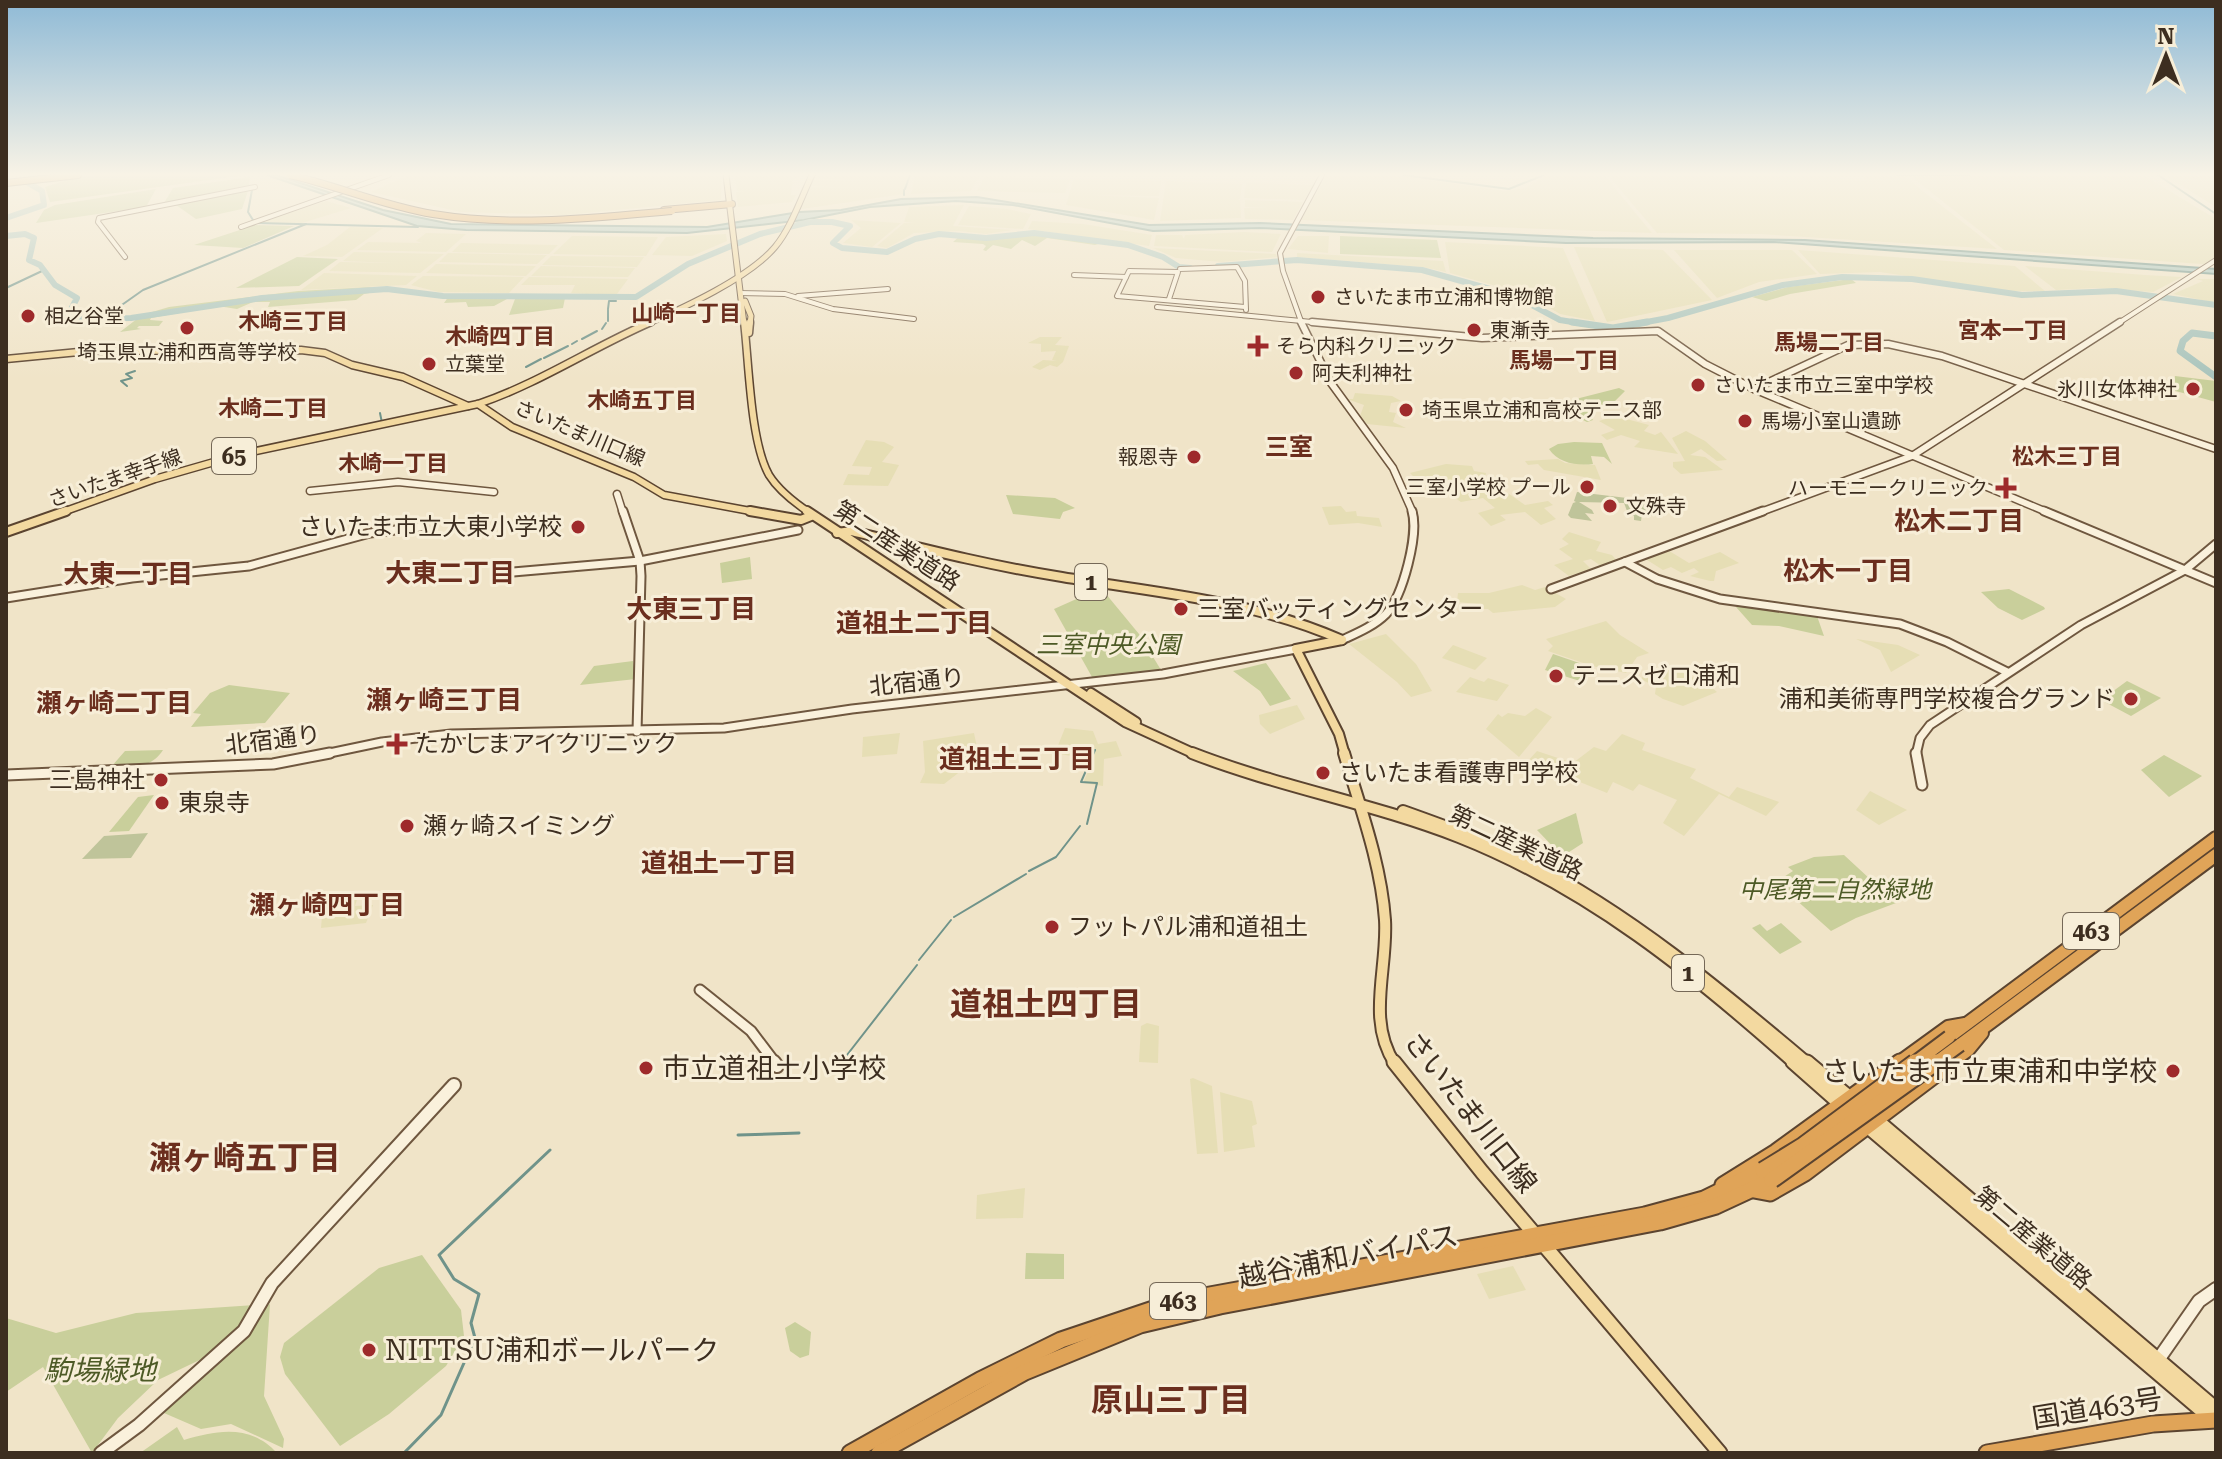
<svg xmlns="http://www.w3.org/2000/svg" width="2222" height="1459" viewBox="0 0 2222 1459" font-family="'Roboto Serif','Noto Sans JP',serif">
	<rect width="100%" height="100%" fill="#f0e4c8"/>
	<!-- farmland -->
	<g fill="#e6deb5">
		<polygon points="409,175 722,175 721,200 565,215 461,212 371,192"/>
		<polygon points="808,175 793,179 791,195 796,195 792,202 738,207 736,192 746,191 737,191 735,176"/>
		<polygon points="814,175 907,175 904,194 795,210 807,187 857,188 808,186 811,180 866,181 812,178"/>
		<polygon points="915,175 937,175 979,176 971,191 911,194"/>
		<polygon points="1327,175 1394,175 1505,191 1526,188 1547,175 1604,175 1652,233 1301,220"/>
		<polygon points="1608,175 1837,175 1843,180 1867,181 1862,176 1905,177 1997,249 1760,234 1657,233"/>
		<polygon points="1995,175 2143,175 2216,219 2216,265 2004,250 1912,177"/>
		<polygon points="2161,175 2216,175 2216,207 2182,186"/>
		<polygon points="984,177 1070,179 1065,193 977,191"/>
		<polygon points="1074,179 1161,181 1159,196 1090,195 1159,198 1154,220 1066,205"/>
		<polygon points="1166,181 1242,184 1240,199 1237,199 1240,200 1241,218 1160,221"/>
		<polygon points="1246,183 1314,185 1304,200 1244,198"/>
		<polygon points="1245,200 1303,202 1293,220 1245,219 1244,208 1267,208 1245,207"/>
		<polygon points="326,201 351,208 302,223 258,223"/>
		<polygon points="964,205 953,226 1012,230 986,234 959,231 914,233 887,248 877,246 904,223 915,223 904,222 909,207"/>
		<polygon points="969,206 1007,209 1031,214 1023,229 958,225"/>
		<polygon points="851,220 900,223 901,223 872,247 843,243 861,228"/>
		<polygon points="1032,221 1083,224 1152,235 1149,246 1028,229"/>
		<polygon points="350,227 383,228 342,257 303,256 327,245"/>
		<polygon points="1244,232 1281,234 1272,252 1154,246 1156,235 1182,235 1184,239 1185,235"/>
		<polygon points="426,233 466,234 446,252 357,250 368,242 422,243 416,241"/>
		<polygon points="726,234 727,241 692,256 652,255 666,237"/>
		<polygon points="572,236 658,237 646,256 553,254"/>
		<polygon points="1298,236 1329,236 1328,253 1288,249"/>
		<polygon points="1445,242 1563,248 1595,321 1560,314 1528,295 1450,273"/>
		<polygon points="461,243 558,245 549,254 452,252"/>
		<polygon points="1574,247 1663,250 1712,300 1607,322"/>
		<polygon points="1153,248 1276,254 1277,257 1222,262 1176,258"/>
		<polygon points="1674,250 1792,250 1817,274 1759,282 1717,298"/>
		<polygon points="1798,250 2015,266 2045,291 2008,291 1880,272 1820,274"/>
		<polygon points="354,252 444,254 420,273 329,271 340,262 396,263 343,261"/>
		<polygon points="448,253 547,255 537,264 439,262"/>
		<polygon points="1297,253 1443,261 1446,272 1422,267 1297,257"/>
		<polygon points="551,256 644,257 637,267 542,265"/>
		<polygon points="436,264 536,266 526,276 426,273"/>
		<polygon points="541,266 635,268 628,277 531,276"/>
		<polygon points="2025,266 2145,275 2182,277 2153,292 2095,288 2056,290"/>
		<polygon points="324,273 417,276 406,285 301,290"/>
		<polygon points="423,276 524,277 509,293 438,292 411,285"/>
		<polygon points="529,277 628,279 617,294 586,294 571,293 575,285 521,285"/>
		<polygon points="2197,279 2216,279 2216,303 2173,294 2203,281"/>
		<polygon points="1040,337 1062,337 1055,345 1069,346 1063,362 1057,367 1050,365 1040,370 1032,367 1043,360 1057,361 1052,360 1056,351 1041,352 1041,344 1028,343"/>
		<polygon points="1355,393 1392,396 1401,401 1391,403 1389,412 1396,413 1393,422 1406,428 1367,424 1360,416 1364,405 1347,399 1353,399"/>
		<polygon points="1615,416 1649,425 1644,431 1655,435 1661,432 1678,454 1634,447 1640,441 1621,435 1607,440 1601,435 1615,430 1599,421"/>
		<polygon points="1686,431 1705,441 1727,460 1717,461 1701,449 1690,455 1705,457 1723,470 1681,474 1673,467 1673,462 1685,461 1672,438"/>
		<polygon points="866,440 884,442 894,447 882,462 899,465 888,486 843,485 848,474 869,475 872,467 852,466"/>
		<polygon points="1558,459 1565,463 1595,465 1601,480 1544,470 1538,464 1528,465 1525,461"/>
		<polygon points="1446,464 1472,466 1474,471 1486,473 1485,478 1499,480 1502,489 1525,505 1548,501 1553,505 1544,508 1556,519 1541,525 1525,512 1500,515 1506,520 1491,526 1478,513 1495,508 1483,498 1461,502 1429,480 1416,479 1410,473"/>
		<polygon points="1341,506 1346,512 1356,511 1357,516 1379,518 1382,527 1358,523 1329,525 1322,507"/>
		<polygon points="1569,532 1601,542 1596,551 1612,555 1616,560 1601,566 1591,559 1583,561 1591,569 1569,576 1554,565 1573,559 1559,549 1569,544 1562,539"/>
		<polygon points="1666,549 1689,563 1720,552 1739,563 1716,571 1714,581 1710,581 1690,576 1699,572 1694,568 1682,573 1671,567 1663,570 1644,558"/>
		<polygon points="1522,585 1535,590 1545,587 1566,599 1555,607 1493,613 1488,609 1480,609 1478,604 1457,602 1458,593 1489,593"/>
		<polygon points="1606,621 1620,635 1649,653 1637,657 1626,673 1592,666 1548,651 1553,646 1546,639"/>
		<polygon points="1386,634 1416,664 1432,691 1411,697 1397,682 1349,644"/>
		<polygon points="1856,639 1898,645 1920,655 1891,672 1880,650"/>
		<polygon points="1453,645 1487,658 1475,670 1442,658"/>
		<polygon points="1673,667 1711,687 1717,692 1683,706 1663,699 1655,694 1656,687 1641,679 1647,672 1659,677"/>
		<polygon points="1470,677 1484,682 1488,678 1509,685 1497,701 1456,692"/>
		<polygon points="1297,705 1305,719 1270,734 1260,724 1259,715"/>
		<polygon points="1536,708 1552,717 1519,757 1486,729 1498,714 1502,717 1508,713 1525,716"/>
		<polygon points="1065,728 1093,731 1098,744 1116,741 1122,756 1104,759 1103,786 1083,783 1093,760 1055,753"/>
		<polygon points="900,733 897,754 862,757 863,737"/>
		<polygon points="974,733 979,757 944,784 920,783 925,772 923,741"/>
		<polygon points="1622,734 1645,743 1642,750 1696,769 1690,778 1729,797 1737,787 1779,802 1766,816 1719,794 1684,836 1663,823 1677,800 1639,784 1633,791 1613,782 1607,793 1528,761 1537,751 1573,763 1594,747 1606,751"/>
		<polygon points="1870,791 1907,810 1879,825 1856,810"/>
		<polygon points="358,896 355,906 373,905 366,923 321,928 323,904 326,901"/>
		<polygon points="1147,1023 1159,1026 1158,1063 1139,1062 1141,1026"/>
		<polygon points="1193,1078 1212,1086 1218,1153 1197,1154 1190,1079"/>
		<polygon points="1220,1092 1252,1101 1257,1124 1252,1126 1255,1147 1224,1152"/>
		<polygon points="1025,1188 1023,1218 976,1219 977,1195"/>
		<polygon points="1513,1266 1526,1290 1489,1299 1477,1274"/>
	</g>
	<!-- green -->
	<g fill="#c9cf9b">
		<polygon points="97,175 245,175 50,202 45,187 64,181 45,183 45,180"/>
		<polygon points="250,177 249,186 164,203 173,188"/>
		<polygon points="156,189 146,207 36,223 44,210 55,205"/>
		<polygon points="248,191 242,209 196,219 176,205"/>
		<polygon points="255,225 294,226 243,248 194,245"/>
		<polygon points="1019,233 1105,242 1095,245 1047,238 1035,246 1022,240 1011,249 993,245 986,251 983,250 986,246 983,244 953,242 961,235 986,238"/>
		<polygon points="1340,236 1437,240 1441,258 1340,254"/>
		<polygon points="297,257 338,259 299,286 236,288"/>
		<polygon points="1851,279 1856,283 1790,294 1766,301 1752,297 1788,287"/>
		<polygon points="370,287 380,291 364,294 356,300 268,307 270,302 253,302 237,309 218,306 151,318 150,320 163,321 159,326 139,326 137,328 141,329 120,332 142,315 169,307 298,291"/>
		<polygon points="449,296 565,298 563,308 509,315 515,299 507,299 494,306 468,307 466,302 444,303"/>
		<polygon points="2175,376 2216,381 2216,402 2172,390"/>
		<polygon points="1619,388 1625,391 1610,406 1597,404 1586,409 1593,420 1587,422 1563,410 1569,409 1564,402"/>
		<path d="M1574 442 1602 443 1612 464 1604 457 1591 456 1593 464C1577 466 1558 463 1549 449L1558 444Z"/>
		<polygon points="1006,495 1055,498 1075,508 1063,512 1060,519 1013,514"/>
		<polygon points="750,557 752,579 722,583 720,563"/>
		<polygon points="1101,588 1139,634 1161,670 1092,677 1054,609"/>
		<polygon points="2009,589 2044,607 2045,609 2022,620 1998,608 1981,592"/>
		<polygon points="1739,606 1817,616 1824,636 1779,626 1752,625 1736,607"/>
		<polygon points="1553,654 1591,667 1583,682 1545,670"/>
		<polygon points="633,661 636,679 580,685 594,666"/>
		<polygon points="1266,663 1291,699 1270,706 1260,691 1233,671"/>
		<polygon points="2127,681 2161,698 2131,716 2101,700"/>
		<polygon points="229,685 290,693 265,723 191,727 201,714 193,713 210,693"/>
		<path d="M163 750C150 770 132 766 111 767L125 751Z"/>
		<polygon points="2164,755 2202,776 2169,797 2141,770"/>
		<polygon points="154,795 129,831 109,832 138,797"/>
		<polygon points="1576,813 1583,843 1566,854 1560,854 1537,830"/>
		<polygon points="1844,855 1896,903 1856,918 1831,931 1776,882 1793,871 1788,867 1814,857"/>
		<polygon points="1781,923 1802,942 1780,954 1752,928 1760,924 1767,931"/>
		<polygon points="1026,1253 1064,1254 1064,1279 1025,1279"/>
		<polygon points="422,1255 461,1310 464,1336 446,1366 389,1414 340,1446 285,1374 280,1357 284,1343 379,1268"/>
		<polygon points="270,1304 264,1396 284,1439 283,1448 231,1424 201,1429 164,1413 244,1338 266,1306"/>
		<polygon points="255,1305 246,1320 212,1354 158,1380 118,1418 92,1453 43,1367 6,1392 6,1318 56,1333 136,1313"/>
		<polygon points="795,1322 811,1332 809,1355 800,1358 790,1351 785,1328"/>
		<path d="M177 1427 184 1440C217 1430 251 1424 277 1453H140Z"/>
	</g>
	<!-- cemetery -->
	<g fill="#bfc49a">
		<polygon points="1577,492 1652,501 1652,516 1642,514 1641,521 1634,520 1634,516 1624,514 1627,511 1624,503 1579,502 1592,510 1594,514 1585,513 1592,521 1571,518 1568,515 1573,503 1576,502 1574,501"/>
		<polygon points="148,833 131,858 82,859 104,836"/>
	</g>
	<!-- water -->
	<polygon fill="#a9c4bc" stroke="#6f938a" stroke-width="2" points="267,175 276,175 383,210 451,224 707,227 799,212 841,210 901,199 977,197 1149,225 1260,223 1593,238 1805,240 2216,269 2216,274 1774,242 1566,243 1260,228 1153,231 1013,205 956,201 870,207 804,220 687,233 466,230 417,226"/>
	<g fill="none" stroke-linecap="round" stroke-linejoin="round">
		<!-- stream-far1 -->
		<g stroke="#6f938a" stroke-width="2">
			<polyline points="1403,175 1509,189 1544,175"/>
			<polyline points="1897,175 1969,175"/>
			<polyline points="2158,175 2216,214"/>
			<polyline points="905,189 910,175"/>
			<polyline points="252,190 248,212 253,220"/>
			<polyline points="904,190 904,195"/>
			<polyline points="257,223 418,227"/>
			<polyline points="6,288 42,271"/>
			<polyline points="608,309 609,301 616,301"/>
			<polyline points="608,310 608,321"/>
			<polyline points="109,314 143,290 306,224"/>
			<polyline points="602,329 606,323"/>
			<polyline points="582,339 597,331"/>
			<polyline points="572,344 577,341"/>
			<polyline points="544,358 568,346"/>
			<polyline points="526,367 541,359"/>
			<polyline points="127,386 121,381 132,378 126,374 135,371"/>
			<polyline points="380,413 382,423"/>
			<polyline points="1087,824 1097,783 1081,782 1095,750"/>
			<polyline points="1029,871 1056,857 1080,826"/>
			<polyline points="954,917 1026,874"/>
			<polyline points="919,960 951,920"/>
			<polyline points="840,1064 917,965"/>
		</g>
		<!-- stream -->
		<g stroke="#6f938a" stroke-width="3">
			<polyline points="836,1069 841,1062"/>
			<polyline points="738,1135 799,1133"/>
			<polyline points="404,1453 441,1415 475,1338 471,1323 479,1294 454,1279 439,1255 550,1150"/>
		</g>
		<!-- river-far1 -->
		<g stroke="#a9c4bc" stroke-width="6">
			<polyline points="6,218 44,205 42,191 28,183 32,175"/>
			<polyline points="6,236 25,234 34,238 29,260 40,265 55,285 77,298 68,315 71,319 131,318 262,298 387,289 443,296 636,297 688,264 760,234 810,222 832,222 850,226 833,243 842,248 887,252 915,239 939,234 986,238 1034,233 1128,245 1163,257 1179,267 1190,268"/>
			<polyline points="1218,266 1297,260 1422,270 1515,296 1560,320 1585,324"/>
			<polyline points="1636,324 1668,318 1783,285 1842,277 1912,279 2022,295 2116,291 2216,305"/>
		</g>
		<!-- river -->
		<g stroke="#a9c4bc" stroke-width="7">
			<polyline points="1572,322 1613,328 1647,322"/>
			<polyline points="2216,336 2192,333 2183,341 2180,351 2216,377"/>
		</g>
		<defs>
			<g id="secondary-far4">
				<polyline points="241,227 389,175"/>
				<polyline points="125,257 98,222 99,218 255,187"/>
				<polyline points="1180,269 1237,267 1245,281 1246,310"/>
				<polyline points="1074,275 1126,277"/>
				<polyline points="740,293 785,294 833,309 914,319"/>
				<polyline points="798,296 888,289"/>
				<polyline points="1169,299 1178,272 1129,271 1117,296 1245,307"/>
				<polyline points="1157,307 1333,324"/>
				<polyline points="1302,324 1283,271 1280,253 1322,175"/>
				<polyline points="2117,324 2216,260"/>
			</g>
			<g id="secondary-far3">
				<polyline points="1301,322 1331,383 1393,468 1413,513"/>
				<polyline points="1312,322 1482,338 1658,331 1705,364 1754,389 2049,513"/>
				<polyline points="1754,389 1848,345 1888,344 1942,356 2216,449"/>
				<polyline points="310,491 398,482 494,492"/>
				<polyline points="617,494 623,513"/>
				<polyline points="1758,513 1912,456 2120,322"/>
			</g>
			<g id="secondary-far2">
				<polyline points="623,511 640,561 641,576 637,732"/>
				<polyline points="2044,511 2216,583"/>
				<polyline points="1625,562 1657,579 1720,599 1900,624 1947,642 2007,672"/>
				<polyline points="513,572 640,561 798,530"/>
				<polyline points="1551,589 1763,511"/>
				<polyline points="6,598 132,578 249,566 370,533 421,527"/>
				<path d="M1342 640C1357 633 1374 626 1386 614 1403 596 1419 534 1412 511"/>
				<polyline points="320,755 382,742 451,734 724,728 852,709 1163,674 1296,649"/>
				<polyline points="1916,755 1920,738 1930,725 2081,625 2185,570 2216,544"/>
			</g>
			<g id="secondary-far1">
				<polyline points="1916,753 1922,785"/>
				<polyline points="6,775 273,764 330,753"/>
				<polyline points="700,990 751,1031 776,1064"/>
			</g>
			<g id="secondary">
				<polyline points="774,1062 777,1066"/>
				<polyline points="2158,1360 2199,1301 2216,1289"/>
				<polyline points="101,1453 139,1425 244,1331 272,1283 454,1085"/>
			</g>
			<g id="primary-far4">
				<polyline points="726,175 744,324"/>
				<polyline points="745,301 751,316 750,324"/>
				<path d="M647 324C683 308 749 278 775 247 791 228 801 198 812 175"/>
			</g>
			<g id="primary-far3">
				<path d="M744 322C749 362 750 441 769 475 779 491 795 503 810 513"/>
				<polyline points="749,333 750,322"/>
				<polyline points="6,359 89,351 301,350 325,353 352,365 403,377 468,406"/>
				<polyline points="478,404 512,427 634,477 664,495 761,513"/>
				<path d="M60 513 155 479 242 454 478 404C538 384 593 347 651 322"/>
			</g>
			<g id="primary-far2">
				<polyline points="750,511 801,520 811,516"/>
				<polyline points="807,511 1125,722 1197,755"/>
				<polyline points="6,532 66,511"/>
				<path d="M837 533 852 531C921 548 991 566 1062 577 1157 593 1252 600 1342 640"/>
				<polyline points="1342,640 1296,649 1339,734 1345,755"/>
				<polyline points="1091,693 1136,722"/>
			</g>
			<g id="primary-far1">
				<path d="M1192 753C1279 787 1372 803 1459 837 1588 888 1693 973 1795 1064"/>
				<path d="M1344 753C1360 807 1381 863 1385 920 1388 969 1366 1020 1395 1064"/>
				<path d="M1403 811C1445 826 1487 841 1527 861 1631 914 1721 990 1809 1064"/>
			</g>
			<g id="primary">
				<polyline points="1394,1062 1482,1172 1720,1453"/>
				<polyline points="1793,1062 1844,1107"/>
				<polyline points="1807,1062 1851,1099"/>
				<polyline points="1875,1119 2216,1409"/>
				<polyline points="1865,1124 2213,1420"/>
			</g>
			<g id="highway-far2">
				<polyline points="6,183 78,175"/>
				<polyline points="664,210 732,204"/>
			</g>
			<g id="highway-far1">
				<polyline points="1949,1037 2216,838"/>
				<polyline points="1960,1045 2216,855"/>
				<polyline points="1897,1064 1948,1027 1965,1024"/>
				<polyline points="1949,1064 1968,1050 1982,1033"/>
			</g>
			<g id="highway">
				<polyline points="1723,1185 1776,1152 1900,1062"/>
				<polyline points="1754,1190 1770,1193 1805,1173 1952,1062"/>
				<polyline points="850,1453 980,1380 1061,1340 1177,1301 1645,1215 1704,1199 1763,1170"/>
				<polyline points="879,1453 1025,1372 1140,1325 1220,1306 1660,1222 1716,1206 1772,1180"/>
				<polyline points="1987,1453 2153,1424 2216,1420"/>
			</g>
		</defs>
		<!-- secondary-far4 casing -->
		<use href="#secondary-far4" stroke="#6f573f" stroke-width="6"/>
		<!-- secondary-far3 casing -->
		<use href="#secondary-far3" stroke="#6f573f" stroke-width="9"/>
		<!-- secondary-far2 casing -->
		<use href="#secondary-far2" stroke="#6f573f" stroke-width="11"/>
		<!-- secondary-far1 casing -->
		<use href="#secondary-far1" stroke="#6f573f" stroke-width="13"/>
		<!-- secondary casing -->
		<use href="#secondary" stroke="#6f573f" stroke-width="16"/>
		<!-- primary-far4 casing -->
		<use href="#primary-far4" stroke="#5b4430" stroke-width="7"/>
		<!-- primary-far3 casing -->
		<use href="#primary-far3" stroke="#5b4430" stroke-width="9"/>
		<!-- primary-far2 casing -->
		<use href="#primary-far2" stroke="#5b4430" stroke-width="12"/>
		<!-- primary-far1 casing -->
		<use href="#primary-far1" stroke="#5b4430" stroke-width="14"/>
		<!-- primary casing -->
		<use href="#primary" stroke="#5b4430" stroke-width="17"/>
		<!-- highway-far2 casing -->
		<use href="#highway-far2" stroke="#5b4430" stroke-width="8"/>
		<!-- highway-far1 casing -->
		<use href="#highway-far1" stroke="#5b4430" stroke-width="16"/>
		<!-- highway casing -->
		<use href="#highway" stroke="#5b4430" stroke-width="19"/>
		<!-- secondary-far4 -->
		<use href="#secondary-far4" stroke="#faf1dc" stroke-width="4"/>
		<!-- secondary-far3 -->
		<use href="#secondary-far3" stroke="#faf1dc" stroke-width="6"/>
		<!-- secondary-far2 -->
		<use href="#secondary-far2" stroke="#faf1dc" stroke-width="7"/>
		<!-- secondary-far1 -->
		<use href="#secondary-far1" stroke="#faf1dc" stroke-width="9"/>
		<!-- secondary -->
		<use href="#secondary" stroke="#faf1dc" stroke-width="12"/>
		<!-- primary-far4 -->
		<use href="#primary-far4" stroke="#f3d9a0" stroke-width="5"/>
		<!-- primary-far3 -->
		<use href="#primary-far3" stroke="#f3d9a0" stroke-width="6"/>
		<!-- primary-far2 -->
		<use href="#primary-far2" stroke="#f3d9a0" stroke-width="8"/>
		<!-- primary-far1 -->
		<use href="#primary-far1" stroke="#f3d9a0" stroke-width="10"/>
		<!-- primary -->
		<use href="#primary" stroke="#f3d9a0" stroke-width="13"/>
		<!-- highway-far2 -->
		<use href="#highway-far2" stroke="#e0a458" stroke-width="6"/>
		<!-- highway-far1 -->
		<use href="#highway-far1" stroke="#e0a458" stroke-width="12"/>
		<!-- highway -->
		<use href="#highway" stroke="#e0a458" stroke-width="15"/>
		<defs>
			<path id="highway-bridge-far2" d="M290 175C338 186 384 206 433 214 512 227 592 218 672 211"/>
			<g id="highway-bridge-far1">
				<polyline points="1913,1064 1949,1037"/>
				<polyline points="1934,1064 1960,1045"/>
			</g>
			<g id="highway-bridge">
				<polyline points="1763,1170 1802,1146 1915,1062"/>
				<polyline points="1772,1180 1937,1062"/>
			</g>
		</defs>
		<!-- highway-bridge-far2 casing -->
		<use href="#highway-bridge-far2" stroke="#5b4430" stroke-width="8" stroke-linecap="butt"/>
		<!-- highway-bridge-far1 casing -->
		<use href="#highway-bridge-far1" stroke="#5b4430" stroke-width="16" stroke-linecap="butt"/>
		<!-- highway-bridge casing -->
		<use href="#highway-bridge" stroke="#5b4430" stroke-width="19" stroke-linecap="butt"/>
		<!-- highway-bridge-far2 -->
		<use href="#highway-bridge-far2" stroke="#e0a458" stroke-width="6"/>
		<!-- highway-bridge-far1 -->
		<use href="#highway-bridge-far1" stroke="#e0a458" stroke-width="12"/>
		<!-- highway-bridge -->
		<use href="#highway-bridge" stroke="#e0a458" stroke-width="15"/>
	</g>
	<!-- sky -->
	<linearGradient id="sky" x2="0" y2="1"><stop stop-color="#8fbad6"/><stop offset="0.46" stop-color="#f8f3e6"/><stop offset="1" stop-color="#f8f3e6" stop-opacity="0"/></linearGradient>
	<rect width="2222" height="379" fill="url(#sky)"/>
	<!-- markers -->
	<g fill="#9e2a2b" stroke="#f7eed8" stroke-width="3">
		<circle cx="1318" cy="297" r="8"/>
		<circle cx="28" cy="316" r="8"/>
		<circle cx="187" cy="328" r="8"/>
		<circle cx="1474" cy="330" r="8"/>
		<path d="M1254 334h8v8h8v8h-8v8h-8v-8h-8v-8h8z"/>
		<circle cx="429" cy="364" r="8"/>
		<circle cx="1296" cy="373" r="8"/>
		<circle cx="1698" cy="385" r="8"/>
		<circle cx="2193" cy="389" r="8"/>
		<circle cx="1406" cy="410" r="8"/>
		<circle cx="1745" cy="421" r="8"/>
		<circle cx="1194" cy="457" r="8"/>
		<circle cx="1587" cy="487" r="8"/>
		<path d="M2002 476h8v8h8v8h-8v8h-8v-8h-8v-8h8z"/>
		<circle cx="1610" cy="506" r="8"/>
		<circle cx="578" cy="527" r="8"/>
		<circle cx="1181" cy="609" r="8"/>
		<circle cx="1556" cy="676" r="8"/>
		<circle cx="2131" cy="699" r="8"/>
		<path d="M393 732h8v8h8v8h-8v8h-8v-8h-8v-8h8z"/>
		<circle cx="1323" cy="773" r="8"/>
		<circle cx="161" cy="780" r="8"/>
		<circle cx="162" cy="803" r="8"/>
		<circle cx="407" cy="826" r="8"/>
		<circle cx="1052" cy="927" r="8"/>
		<circle cx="646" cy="1068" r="8"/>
		<circle cx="2173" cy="1071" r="8"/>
		<circle cx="369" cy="1350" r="8"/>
	</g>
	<g text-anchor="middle" stroke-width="6" stroke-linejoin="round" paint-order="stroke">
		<!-- far-poi labels -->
		<g font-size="20" fill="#3d2e20" stroke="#f7eed8" text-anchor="start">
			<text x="1334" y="304">さいたま市立浦和博物館</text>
			<text x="44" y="323">相之谷堂</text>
			<text x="1490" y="337">東漸寺</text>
			<text x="1276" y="353">そら内科クリニック</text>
			<text x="187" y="359" text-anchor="middle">埼玉県立浦和西高等学校</text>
			<text x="445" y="371">立葉堂</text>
			<text x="1312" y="380">阿夫利神社</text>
			<text x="1714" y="392">さいたま市立三室中学校</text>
			<text x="2177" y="396" text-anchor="end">氷川女体神社</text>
			<text x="1422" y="417">埼玉県立浦和高校テニス部</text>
			<text x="1761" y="428">馬場小室山遺跡</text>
			<text x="1178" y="464" text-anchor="end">報恩寺</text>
			<text x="1571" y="494" text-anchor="end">三室小学校 プール</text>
			<text x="1988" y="495" text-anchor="end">ハーモニークリニック</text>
			<text x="1626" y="513">文殊寺</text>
		</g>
		<!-- far-street labels -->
		<g font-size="20" fill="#3d2e20" stroke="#f7eed8">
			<text transform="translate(580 433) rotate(23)" y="7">さいたま川口線</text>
			<text transform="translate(115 478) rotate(-19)" y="7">さいたま幸手線</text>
		</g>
		<!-- far-neighbourhood labels -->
		<g font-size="22" font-weight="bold" fill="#6b2e1e" stroke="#f7eed8">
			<text x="686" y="321">山崎一丁目</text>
			<text x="293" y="329">木崎三丁目</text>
			<text x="2013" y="338">宮本一丁目</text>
			<text x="500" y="344">木崎四丁目</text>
			<text x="1829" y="350">馬場二丁目</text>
			<text x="1564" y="368">馬場一丁目</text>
			<text x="642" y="408">木崎五丁目</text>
			<text x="273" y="416">木崎二丁目</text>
			<text x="2067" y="464">松木三丁目</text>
			<text x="393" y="471">木崎一丁目</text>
		</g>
		<!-- shield labels -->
		<g fill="#f7eed8" stroke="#756857" stroke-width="2">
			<rect x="212" y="438" width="44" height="36" rx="6"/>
			<rect x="1075" y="564" width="32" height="36" rx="6"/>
			<rect x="2063" y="913" width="56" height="36" rx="6"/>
			<rect x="1672" y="955" width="32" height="36" rx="6"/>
			<rect x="1150" y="1283" width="56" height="36" rx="6"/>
		</g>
		<g font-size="22" font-weight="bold" fill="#3d2e20">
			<text x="234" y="464">65</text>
			<text x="1091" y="590">1</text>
			<text x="2091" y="939">463</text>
			<text x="1688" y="981">1</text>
			<text x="1178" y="1309">463</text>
		</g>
		<!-- far-quarter labels -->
		<g font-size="24" font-weight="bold" fill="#6b2e1e" stroke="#f7eed8">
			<text x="1289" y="455">三室</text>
		</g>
		<!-- poi labels -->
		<g font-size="24" fill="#3d2e20" stroke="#f7eed8" text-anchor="start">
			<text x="562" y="535" text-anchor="end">さいたま市立大東小学校</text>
			<text x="1197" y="617">三室バッティングセンター</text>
			<text x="1572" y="684">テニスゼロ浦和</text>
			<text x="2115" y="707" text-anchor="end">浦和美術専門学校複合グランド</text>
			<text x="415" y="752">たかしまアイクリニック</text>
			<text x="1339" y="781">さいたま看護専門学校</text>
			<text x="145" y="788" text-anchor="end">三島神社</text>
			<text x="178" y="811">東泉寺</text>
			<text x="423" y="834">瀬ヶ崎スイミング</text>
			<text x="1068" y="935">フットパル浦和道祖土</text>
		</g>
		<!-- street labels -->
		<g font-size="24" fill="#3d2e20" stroke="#f7eed8">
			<text transform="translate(897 546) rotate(33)" y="8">第二産業道路</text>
			<text transform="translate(917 682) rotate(-6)" y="8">北宿通り</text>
			<text transform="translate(273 740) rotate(-7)" y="8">北宿通り</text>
			<text transform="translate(1516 843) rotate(25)" y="8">第二産業道路</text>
			<text transform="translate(2033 1238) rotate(40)" y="8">第二産業道路</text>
		</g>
		<!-- park labels -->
		<g font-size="24" font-style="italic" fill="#4d5a26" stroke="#f7eed8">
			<text x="1108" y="653">三室中央公園</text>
			<text x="1835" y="898">中尾第二自然緑地</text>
		</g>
		<!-- neighbourhood labels -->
		<g font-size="26" font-weight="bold" fill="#6b2e1e" stroke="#f7eed8">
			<text x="1959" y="530">松木二丁目</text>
			<text x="1848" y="580">松木一丁目</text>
			<text x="450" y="582">大東二丁目</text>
			<text x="128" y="583">大東一丁目</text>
			<text x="691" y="618">大東三丁目</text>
			<text x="914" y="632">道祖土二丁目</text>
			<text x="444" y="709">瀬ヶ崎三丁目</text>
			<text x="114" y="712">瀬ヶ崎二丁目</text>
			<text x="1017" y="768">道祖土三丁目</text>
			<text x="719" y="872">道祖土一丁目</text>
			<text x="327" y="914">瀬ヶ崎四丁目</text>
		</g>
		<!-- near-poi labels -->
		<g font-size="28" fill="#3d2e20" stroke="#f7eed8" text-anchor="start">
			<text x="662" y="1078">市立道祖土小学校</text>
			<text x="2157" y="1081" text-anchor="end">さいたま市立東浦和中学校</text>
			<text x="385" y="1360">NITTSU浦和ボールパーク</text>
		</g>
		<!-- near-street labels -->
		<g font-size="28" fill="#3d2e20" stroke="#f7eed8">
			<text transform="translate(1471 1112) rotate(52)" y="10">さいたま川口線</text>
			<text transform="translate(1348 1256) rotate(-11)" y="10">越谷浦和バイパス</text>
			<text transform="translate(2097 1408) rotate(-9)" y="10">国道463号</text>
		</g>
		<!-- near-park labels -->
		<g font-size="28" font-style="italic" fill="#4d5a26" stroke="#f7eed8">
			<text x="100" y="1380">駒場緑地</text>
		</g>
		<!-- near-neighbourhood labels -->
		<g font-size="32" font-weight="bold" fill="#6b2e1e" stroke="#f7eed8">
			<text x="1046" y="1015">道祖土四丁目</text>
			<text x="245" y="1169">瀬ヶ崎五丁目</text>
			<text x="1171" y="1411">原山三丁目</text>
		</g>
	</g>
	<!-- border -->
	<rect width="2222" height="1459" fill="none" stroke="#3d2e20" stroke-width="16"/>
	<!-- north arrow -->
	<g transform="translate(2166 56)" stroke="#f7eed8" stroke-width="6" paint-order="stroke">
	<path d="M0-6L14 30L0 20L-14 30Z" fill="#3d2e20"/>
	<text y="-12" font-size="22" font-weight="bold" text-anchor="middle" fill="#3d2e20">N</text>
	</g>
</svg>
